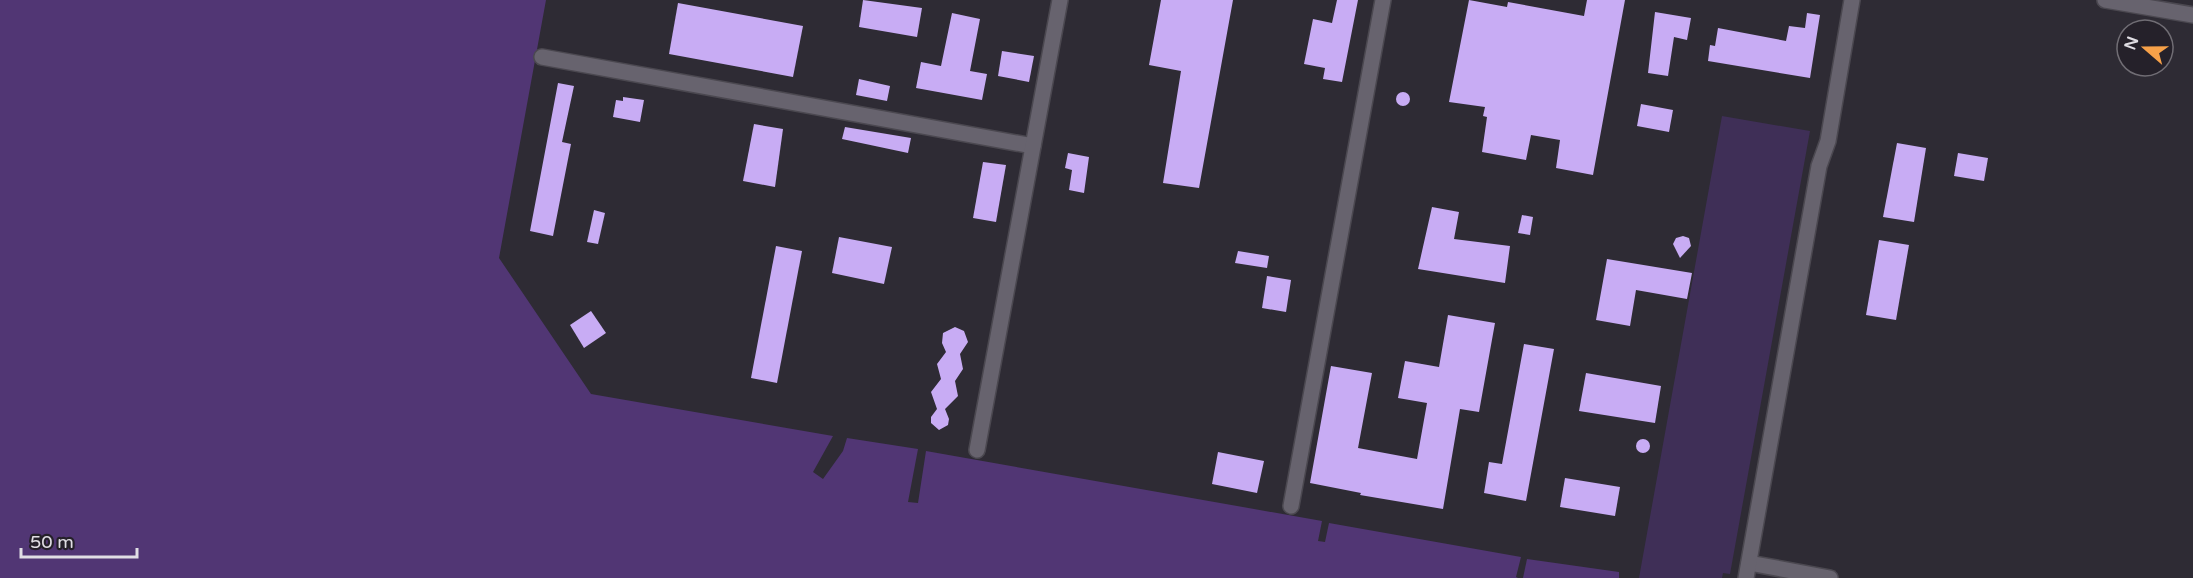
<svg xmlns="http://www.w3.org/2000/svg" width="2193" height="578" viewBox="0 0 2193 578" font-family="'Varela Round',sans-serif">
	<rect width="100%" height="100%" fill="#2e2b34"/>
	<!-- green -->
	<polygon fill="#3f2f57" points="1722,116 1810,131 1730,574 1723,573 1722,578 1639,578"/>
	<!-- water -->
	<g fill="#513674">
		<polygon points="0,0 546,0 499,258 591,394 833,436 813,472 823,479 843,451 847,438 918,449 908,502 918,503 926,451 1322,521 1318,541 1325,542 1329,523 1521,557 1516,577 1518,578 0,578"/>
		<polygon points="1527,559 1619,572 1619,578 1523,578"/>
	</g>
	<!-- building -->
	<g fill="#c8acf4">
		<polygon points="863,0 922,8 917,37 859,27"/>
		<polygon points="1161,0 1233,0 1199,188 1163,183 1181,71 1149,65"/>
		<polygon points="1337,0 1358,0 1342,82 1323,79 1325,68 1304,64 1313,19 1332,23"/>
		<polygon points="1469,0 1507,7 1508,2 1584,16 1587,0 1625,0 1593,175 1556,168 1560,140 1531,135 1526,160 1482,152 1487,117 1483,116 1485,107 1449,102"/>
		<polygon points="678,3 803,26 793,77 669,54"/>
		<polygon points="1655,12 1691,18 1687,40 1674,37 1668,76 1648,73"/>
		<polygon points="952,13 980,19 970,71 987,74 982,100 916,88 921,62 941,66"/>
		<polygon points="1807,13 1820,15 1810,78 1708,61 1710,45 1715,46 1718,28 1786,41 1789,26 1805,28"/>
		<polygon points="1002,51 1034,56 1029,82 998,76"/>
		<polygon points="859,79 890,86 887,101 856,95"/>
		<polygon points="558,83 574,86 562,142 571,144 553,236 530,231"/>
		<circle cx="1403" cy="99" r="7"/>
		<polygon points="623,97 644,100 640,122 613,117 616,100 623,101"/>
		<polygon points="1641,104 1673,110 1669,132 1637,126"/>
		<polygon points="754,124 783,129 775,187 743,181"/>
		<polygon points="845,127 911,138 908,153 842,139"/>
		<polygon points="1897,143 1926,148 1914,222 1883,217"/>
		<polygon points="1068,153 1089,157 1084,193 1069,190 1072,170 1065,168"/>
		<polygon points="1958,153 1988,158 1984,181 1954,176"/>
		<polygon points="983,162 1006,165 996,222 973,218"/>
		<polygon points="1432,207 1459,212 1454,239 1510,246 1505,283 1418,269"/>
		<polygon points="594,210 605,213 598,244 587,242"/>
		<polygon points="1522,215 1533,217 1530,235 1518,233"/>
		<polygon points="1683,236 1689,238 1691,246 1680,258 1673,244 1676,238"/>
		<polygon points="839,237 892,247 884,284 832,273"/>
		<polygon points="1879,240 1909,245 1896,320 1866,315"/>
		<polygon points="776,246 802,251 777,383 751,378"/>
		<polygon points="1238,251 1269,256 1267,268 1235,263"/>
		<polygon points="1607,259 1692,273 1687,299 1636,290 1630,326 1596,320"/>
		<polygon points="1267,276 1291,280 1286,312 1262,308"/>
		<polygon points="591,311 606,333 584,348 570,325"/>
		<polygon points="1448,315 1495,323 1479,412 1460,409 1443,509 1360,495 1361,493 1310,483 1331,366 1372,373 1358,448 1417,459 1427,403 1398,398 1405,361 1439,367"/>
		<polygon points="955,327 964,331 968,342 960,354 963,369 955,381 958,396 945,409 949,419 948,425 939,430 931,423 931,417 937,409 931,392 941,379 937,364 946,352 942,343 943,333"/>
		<polygon points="1524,344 1554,349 1526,501 1484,493 1489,462 1502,464"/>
		<polygon points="1586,373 1661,386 1655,423 1579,411"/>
		<circle cx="1643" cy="446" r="7"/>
		<polygon points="1218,452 1264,461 1257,493 1212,484"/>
		<polygon points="1565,478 1620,487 1615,516 1560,507"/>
	</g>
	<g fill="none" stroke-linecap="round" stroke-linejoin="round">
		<defs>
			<g id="minor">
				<polyline points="2105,0 2193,15"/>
				<polyline points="542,57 1033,146"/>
				<polyline points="977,450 1060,0"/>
				<polyline points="1291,506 1383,0"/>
				<polyline points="1749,563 1830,578"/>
				<polyline points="1746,578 1819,166 1828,141 1852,0"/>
			</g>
		</defs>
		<!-- minor casing -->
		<use href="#minor" stroke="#4b4850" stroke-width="18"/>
		<!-- minor -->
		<use href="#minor" stroke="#67636e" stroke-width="15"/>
	</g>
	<!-- north arrow -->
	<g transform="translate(2145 48) rotate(290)"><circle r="28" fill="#25212a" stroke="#706d74" stroke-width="1.5"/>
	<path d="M0-4.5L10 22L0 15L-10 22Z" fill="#f7a149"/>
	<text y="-9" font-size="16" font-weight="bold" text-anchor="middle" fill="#e0dee4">N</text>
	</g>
	<!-- scale -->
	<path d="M21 548v9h116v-9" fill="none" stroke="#e0dee4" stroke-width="3"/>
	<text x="30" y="548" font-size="18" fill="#e0dee4" stroke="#25212a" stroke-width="4.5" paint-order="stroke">50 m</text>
</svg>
